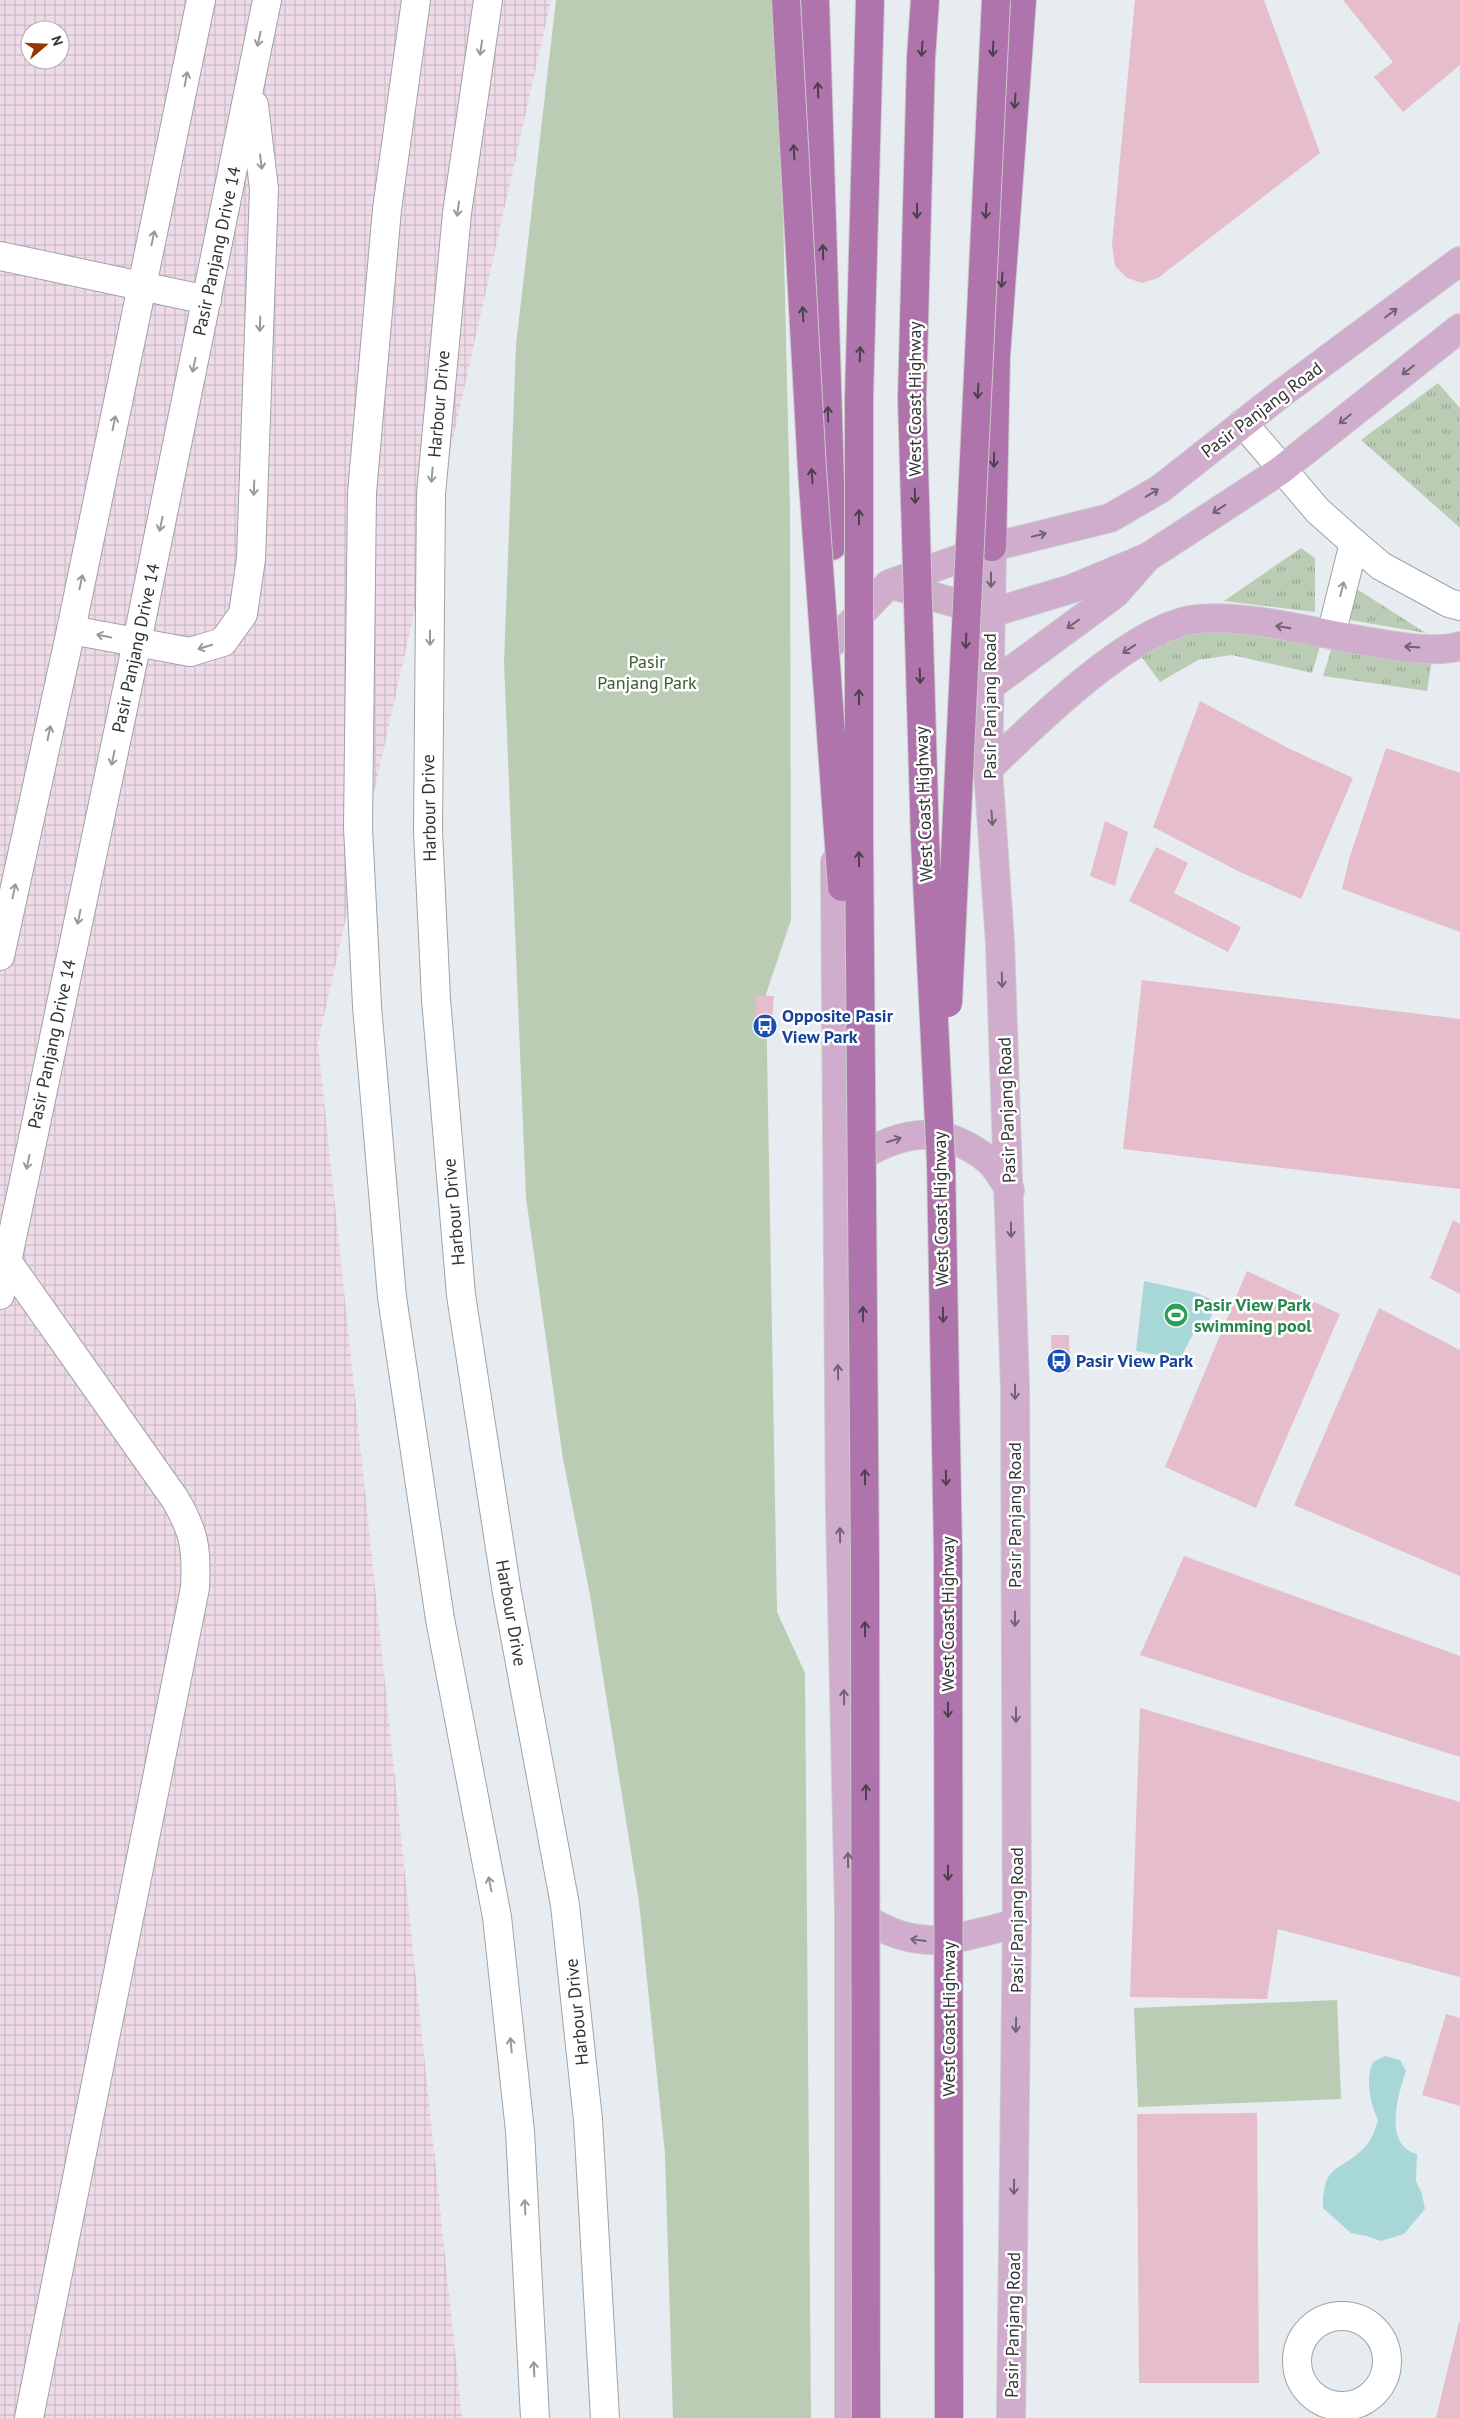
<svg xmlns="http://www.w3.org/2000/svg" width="1460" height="2418" viewBox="0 0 1460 2418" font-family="'PT Sans',sans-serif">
	<defs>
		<pattern id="industrial-grid" width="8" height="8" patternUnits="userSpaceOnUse" patternTransform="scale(1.25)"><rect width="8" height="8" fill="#efdae8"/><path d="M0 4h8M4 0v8" fill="none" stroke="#cdbcc8"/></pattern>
		<pattern id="grass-tufts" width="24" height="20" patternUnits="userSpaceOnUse" patternTransform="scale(1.25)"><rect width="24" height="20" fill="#bacdb4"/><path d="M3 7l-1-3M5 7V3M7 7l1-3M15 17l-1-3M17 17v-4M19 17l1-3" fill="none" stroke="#98a793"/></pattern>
	</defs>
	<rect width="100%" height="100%" fill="#e7ecf1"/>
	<!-- industrial -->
	<path fill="url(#industrial-grid)" fill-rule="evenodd" d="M0 0H551L318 1043 462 2418H0ZM30 30H60V60H30Z"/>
	<!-- grass -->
	<g fill="url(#grass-tufts)">
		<polygon points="1438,383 1460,408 1460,528 1361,440"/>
		<polygon points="1301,548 1315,558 1315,612 1224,601"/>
		<polygon points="1352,586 1426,633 1350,620"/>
		<polygon points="1231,625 1321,643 1312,673 1232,655 1198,660 1160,682 1138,652 1182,634"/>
		<polygon points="1333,644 1432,660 1427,691 1323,676"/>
	</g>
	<!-- park -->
	<g fill="#bacdb4">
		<polygon points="556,0 778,0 790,508 791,920 766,994 777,1612 805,1673 811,2418 673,2418 665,2154 639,1902 590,1595 563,1459 526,1198 504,662 516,345"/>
		<polygon points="1337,2000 1341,2099 1138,2107 1134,2008"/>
	</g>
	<!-- water -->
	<g fill="#a8d7d8">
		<polygon points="1144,1281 1194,1292 1218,1302 1206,1327 1194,1332 1180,1359 1136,1351"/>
		<path d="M1385 2056 1400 2060 1406 2071C1398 2095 1383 2145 1417 2154L1416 2181 1422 2194 1425 2209 1404 2234 1381 2241 1367 2236 1351 2233 1323 2208C1323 2163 1339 2173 1364 2148 1372 2140 1375 2130 1378 2120 1370 2102 1365 2080 1373 2062Z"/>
	</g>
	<!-- building -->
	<g fill="#e5bdcb">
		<polygon points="1135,0 1264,0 1320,153 1158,278 1142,283 1127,278 1115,266 1112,244"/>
		<polygon points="1343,0 1460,0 1460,65 1403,112 1374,77 1393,62"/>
		<polygon points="1200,701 1290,749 1353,778 1301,899 1238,871 1153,827"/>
		<polygon points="1386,748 1460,773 1460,932 1342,889 1350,856"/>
		<polygon points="1105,821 1128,832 1115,886 1090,876"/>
		<polygon points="1156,847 1188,863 1174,893 1241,927 1228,952 1129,901"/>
		<polygon points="1142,980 1460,1019 1460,1189 1123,1149"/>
		<polygon points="756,995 774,996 771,1034 754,1033"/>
		<polygon points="1453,1220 1460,1224 1460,1294 1430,1278"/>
		<polygon points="1247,1271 1340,1314 1256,1508 1165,1467"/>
		<polygon points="1379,1308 1460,1350 1460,1576 1294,1505"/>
		<polygon points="1051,1335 1069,1335 1070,1372 1052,1372"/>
		<polygon points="1184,1556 1460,1656 1460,1757 1140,1655"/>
		<polygon points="1140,1708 1460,1802 1460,1977 1278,1929 1267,1999 1130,1997"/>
		<polygon points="1446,2014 1460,2018 1460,2106 1422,2095"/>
		<polygon points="1257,2113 1259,2383 1139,2383 1137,2114"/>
		<polygon points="1460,2322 1460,2418 1436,2418 1459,2322"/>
	</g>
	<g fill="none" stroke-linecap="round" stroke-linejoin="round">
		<defs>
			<g id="minor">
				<polyline points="416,0 387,209 362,493 358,827 367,1006 392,1297 440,1619 497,1917 520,2131 535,2418"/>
				<polyline points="488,0 457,213 431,494 428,831 436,999 461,1295 507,1593 565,1905 588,2120 605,2418"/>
				<polyline points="0,256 207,300"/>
				<polyline points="1243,423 1318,511 1354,543 1381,566 1449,603 1460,606"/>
				<polyline points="71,630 190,652 223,642 243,614 251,559 264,189 254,105"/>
				<polyline points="1331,635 1354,543"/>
				<polyline points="0,956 71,630 201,0"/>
				<path d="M7 1261 175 1499C195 1533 197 1550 195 1588L29 2418"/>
				<polyline points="0,1295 137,642 267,0"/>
				<circle cx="1342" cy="2361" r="45"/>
			</g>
			<g id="major">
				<polyline points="992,547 988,769 1000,943 1015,1387 1017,1923 1011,2418"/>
				<polyline points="896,586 991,613 1071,589 1148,557 1281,470 1460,328"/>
				<polyline points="833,642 889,584 992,547 1110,518 1160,489 1282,393 1460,261"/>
				<polyline points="990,686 1115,594 1144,561"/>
				<path d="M988 769C1033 725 1135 624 1198 619 1245 615 1301 629 1348 638 1376 643 1433 655 1460 646"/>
				<polyline points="835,862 840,1510 849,1908 849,2418"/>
				<path d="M843 1166C895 1135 934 1118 987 1159 996 1166 1003 1180 1010 1190"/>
				<path d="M849 1908C914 1954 946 1942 1017 1923"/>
			</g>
			<g id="highway">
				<polyline points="815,0 832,546"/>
				<polyline points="992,547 996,356 1022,0"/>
			</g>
		</defs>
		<!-- minor casing -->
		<use href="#minor" stroke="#9ea3a8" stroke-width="30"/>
		<!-- major casing -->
		<use href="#major" stroke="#cacaca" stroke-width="30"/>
		<!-- highway casing -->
		<use href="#highway" stroke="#cacaca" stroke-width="30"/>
		<!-- minor -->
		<use href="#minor" stroke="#fff" stroke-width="28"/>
		<!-- major -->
		<use href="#major" stroke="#d0accd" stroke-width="28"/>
		<!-- highway -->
		<use href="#highway" stroke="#b074ac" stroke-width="28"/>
		<defs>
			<g id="highway-bridge">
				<polyline points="786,0 812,470 842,887"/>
				<polyline points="925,0 921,58 912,399 925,840 941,1162 948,1554 949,2418"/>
				<polyline points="948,1003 996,0"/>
				<polyline points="866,2418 865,1561 859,837 859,398 870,0"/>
			</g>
		</defs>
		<!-- highway-bridge casing -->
		<use href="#highway-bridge" stroke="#cacaca" stroke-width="30" stroke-linecap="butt"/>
		<!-- highway-bridge -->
		<use href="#highway-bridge" stroke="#b074ac" stroke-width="28"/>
	</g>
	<!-- one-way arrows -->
	<defs><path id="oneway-shaft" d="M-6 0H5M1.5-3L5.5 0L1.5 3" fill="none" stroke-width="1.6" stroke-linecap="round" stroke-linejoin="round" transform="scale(1.25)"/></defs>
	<g stroke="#989a9a">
		<use href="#oneway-shaft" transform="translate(259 39) rotate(102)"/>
		<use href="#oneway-shaft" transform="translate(481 48) rotate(98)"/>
		<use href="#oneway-shaft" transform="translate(186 79) rotate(-79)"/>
		<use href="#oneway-shaft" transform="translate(261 162) rotate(83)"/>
		<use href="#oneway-shaft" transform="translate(458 209) rotate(98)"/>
		<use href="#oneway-shaft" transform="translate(153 238) rotate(-78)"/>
		<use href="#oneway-shaft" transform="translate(260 324) rotate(92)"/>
		<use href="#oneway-shaft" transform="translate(194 365) rotate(102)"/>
		<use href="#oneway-shaft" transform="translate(114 423) rotate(-78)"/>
		<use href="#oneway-shaft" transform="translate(432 475) rotate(95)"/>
		<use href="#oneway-shaft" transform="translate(254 488) rotate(92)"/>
		<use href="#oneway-shaft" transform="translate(161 524) rotate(102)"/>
		<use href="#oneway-shaft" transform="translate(81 582) rotate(-78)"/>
		<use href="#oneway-shaft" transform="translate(1342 589) rotate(-76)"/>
		<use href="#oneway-shaft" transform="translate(104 636) rotate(-169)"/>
		<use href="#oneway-shaft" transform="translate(430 638) rotate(90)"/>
		<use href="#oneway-shaft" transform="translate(205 647) rotate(163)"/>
		<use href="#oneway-shaft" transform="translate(49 733) rotate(-78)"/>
		<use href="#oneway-shaft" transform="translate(113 758) rotate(102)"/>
		<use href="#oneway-shaft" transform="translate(14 891) rotate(-78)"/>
		<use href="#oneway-shaft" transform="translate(79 917) rotate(102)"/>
		<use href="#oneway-shaft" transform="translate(28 1162) rotate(102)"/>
		<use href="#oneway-shaft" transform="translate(490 1884) rotate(-101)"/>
		<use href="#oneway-shaft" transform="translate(511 2045) rotate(-96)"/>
		<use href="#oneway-shaft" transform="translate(525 2207) rotate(-93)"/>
		<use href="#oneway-shaft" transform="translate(534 2369) rotate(-93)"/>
	</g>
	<g stroke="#4b414d">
		<use href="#oneway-shaft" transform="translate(922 49) rotate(94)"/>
		<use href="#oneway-shaft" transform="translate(993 49) rotate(93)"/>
		<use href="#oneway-shaft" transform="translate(818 90) rotate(-92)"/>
		<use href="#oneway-shaft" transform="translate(1015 101) rotate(94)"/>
		<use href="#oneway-shaft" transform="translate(794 152) rotate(-93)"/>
		<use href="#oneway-shaft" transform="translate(917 211) rotate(91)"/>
		<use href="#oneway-shaft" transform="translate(986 211) rotate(93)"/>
		<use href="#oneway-shaft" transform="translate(823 252) rotate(-92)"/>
		<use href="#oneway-shaft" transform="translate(1002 280) rotate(94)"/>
		<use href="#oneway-shaft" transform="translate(803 314) rotate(-93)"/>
		<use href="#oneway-shaft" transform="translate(860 354) rotate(-88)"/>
		<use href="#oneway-shaft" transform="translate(978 391) rotate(93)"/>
		<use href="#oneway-shaft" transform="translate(828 414) rotate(-92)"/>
		<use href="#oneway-shaft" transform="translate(994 460) rotate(91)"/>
		<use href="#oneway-shaft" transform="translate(812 476) rotate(-94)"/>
		<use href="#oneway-shaft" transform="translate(915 496) rotate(88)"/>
		<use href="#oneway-shaft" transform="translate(859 517) rotate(-90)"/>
		<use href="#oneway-shaft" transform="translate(966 641) rotate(93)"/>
		<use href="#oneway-shaft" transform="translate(920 676) rotate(88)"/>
		<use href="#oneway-shaft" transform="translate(859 697) rotate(-90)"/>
		<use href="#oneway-shaft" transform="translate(859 859) rotate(-91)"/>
		<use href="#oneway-shaft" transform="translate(863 1314) rotate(-91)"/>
		<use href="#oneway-shaft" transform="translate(943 1315) rotate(89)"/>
		<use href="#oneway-shaft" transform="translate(865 1477) rotate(-91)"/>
		<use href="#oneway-shaft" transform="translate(946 1478) rotate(89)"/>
		<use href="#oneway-shaft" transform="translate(865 1629) rotate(-90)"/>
		<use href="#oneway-shaft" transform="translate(948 1710) rotate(90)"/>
		<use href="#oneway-shaft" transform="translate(866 1792) rotate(-90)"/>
		<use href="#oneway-shaft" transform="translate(948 1873) rotate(90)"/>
	</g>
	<g stroke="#716472">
		<use href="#oneway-shaft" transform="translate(1391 313) rotate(-37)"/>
		<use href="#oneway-shaft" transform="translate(1408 370) rotate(142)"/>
		<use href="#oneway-shaft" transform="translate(1345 419) rotate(141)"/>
		<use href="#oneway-shaft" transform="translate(1152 493) rotate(-31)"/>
		<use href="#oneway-shaft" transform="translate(1219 509) rotate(146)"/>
		<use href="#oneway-shaft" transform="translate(1039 535) rotate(-14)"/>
		<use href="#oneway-shaft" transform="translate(991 580) rotate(90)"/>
		<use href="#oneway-shaft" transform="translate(1073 624) rotate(144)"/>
		<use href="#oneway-shaft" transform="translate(1283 627) rotate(-170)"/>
		<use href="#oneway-shaft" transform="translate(1412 647) rotate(-176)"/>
		<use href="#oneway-shaft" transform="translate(1129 649) rotate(147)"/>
		<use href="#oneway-shaft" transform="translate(992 818) rotate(86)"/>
		<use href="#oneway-shaft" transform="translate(1002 980) rotate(88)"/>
		<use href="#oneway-shaft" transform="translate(894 1140) rotate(-18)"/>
		<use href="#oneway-shaft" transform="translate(1011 1230) rotate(89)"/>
		<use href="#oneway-shaft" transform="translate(838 1372) rotate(-91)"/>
		<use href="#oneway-shaft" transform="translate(1015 1392) rotate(90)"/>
		<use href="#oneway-shaft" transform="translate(840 1535) rotate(-91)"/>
		<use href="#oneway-shaft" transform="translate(1015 1619) rotate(90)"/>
		<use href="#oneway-shaft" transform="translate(844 1697) rotate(-91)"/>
		<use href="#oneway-shaft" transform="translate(1016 1715) rotate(90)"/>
		<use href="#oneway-shaft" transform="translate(848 1860) rotate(-91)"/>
		<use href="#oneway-shaft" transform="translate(918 1940) rotate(-172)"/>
		<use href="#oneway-shaft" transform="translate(1016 2025) rotate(91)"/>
		<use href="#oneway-shaft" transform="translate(1014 2187) rotate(91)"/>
	</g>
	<!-- icons -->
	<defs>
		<symbol id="bus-disc" viewBox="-11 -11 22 22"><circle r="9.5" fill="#1a4fb4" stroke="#fff"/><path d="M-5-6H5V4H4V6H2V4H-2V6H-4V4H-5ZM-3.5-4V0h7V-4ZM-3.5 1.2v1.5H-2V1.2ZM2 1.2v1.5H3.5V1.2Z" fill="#fff"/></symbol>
		<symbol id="stadium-disc" viewBox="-11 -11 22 22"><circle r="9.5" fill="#2e9e5b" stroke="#fff"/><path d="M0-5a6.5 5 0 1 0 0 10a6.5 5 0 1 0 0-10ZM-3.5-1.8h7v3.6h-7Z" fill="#fff"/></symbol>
	</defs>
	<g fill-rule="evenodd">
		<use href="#bus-disc" x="751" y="1012" width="28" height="28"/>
		<use href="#stadium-disc" x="1162" y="1301" width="28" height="28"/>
		<use href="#bus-disc" x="1045" y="1347" width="28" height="28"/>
	</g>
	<g text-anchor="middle" stroke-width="5" stroke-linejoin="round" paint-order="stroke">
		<!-- street labels -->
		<g font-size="18" fill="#323435" stroke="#fff">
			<text transform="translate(217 251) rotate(-78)" y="6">Pasir Panjang Drive 14</text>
			<text transform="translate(915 399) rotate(-90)" y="6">West Coast Highway</text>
			<text transform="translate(439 404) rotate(-85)" y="6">Harbour Drive</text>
			<text transform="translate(1262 410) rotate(-37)" y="6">Pasir Panjang Road</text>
			<text transform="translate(136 648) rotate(-78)" y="6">Pasir Panjang Drive 14</text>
			<text transform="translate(990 706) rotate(-90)" y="6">Pasir Panjang Road</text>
			<text transform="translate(924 804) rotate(-92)" y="6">West Coast Highway</text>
			<text transform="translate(429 808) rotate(-91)" y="6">Harbour Drive</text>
			<text transform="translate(52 1044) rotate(-78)" y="6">Pasir Panjang Drive 14</text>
			<text transform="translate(1007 1110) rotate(-92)" y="6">Pasir Panjang Road</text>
			<text transform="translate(941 1209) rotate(-91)" y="6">West Coast Highway</text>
			<text transform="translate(454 1212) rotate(-95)" y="6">Harbour Drive</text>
			<text transform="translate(1015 1515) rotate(-90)" y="6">Pasir Panjang Road</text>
			<text transform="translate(511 1613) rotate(80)" y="6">Harbour Drive</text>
			<text transform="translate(948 1614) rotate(-90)" y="6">West Coast Highway</text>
			<text transform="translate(1017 1920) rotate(-90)" y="6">Pasir Panjang Road</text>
			<text transform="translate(577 2012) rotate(-96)" y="6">Harbour Drive</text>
			<text transform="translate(949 2019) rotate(-90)" y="6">West Coast Highway</text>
			<text transform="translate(1013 2325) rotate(-89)" y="6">Pasir Panjang Road</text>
		</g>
		<!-- park labels -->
		<g font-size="18" fill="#395a2d" stroke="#fff">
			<text x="647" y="668">Pasir<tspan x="647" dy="21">Panjang Park</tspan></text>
		</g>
		<!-- transit labels -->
		<g font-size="18" font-weight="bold" fill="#164399" stroke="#fff" text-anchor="start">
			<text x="782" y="1022">Opposite Pasir<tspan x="782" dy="21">View Park</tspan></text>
			<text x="1076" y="1367">Pasir View Park</text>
		</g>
		<!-- leisure labels -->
		<g font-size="18" font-weight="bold" fill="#27864d" stroke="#fff" text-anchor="start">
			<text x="1194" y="1311">Pasir View Park<tspan x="1194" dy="21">swimming pool</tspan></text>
		</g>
	</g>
	<!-- north arrow -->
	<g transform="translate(45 45) rotate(71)"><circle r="24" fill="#ffffff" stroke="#adaeae"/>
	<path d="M0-4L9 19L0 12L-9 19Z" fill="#993503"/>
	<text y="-8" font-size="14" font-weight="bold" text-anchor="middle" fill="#323435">N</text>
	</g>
</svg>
